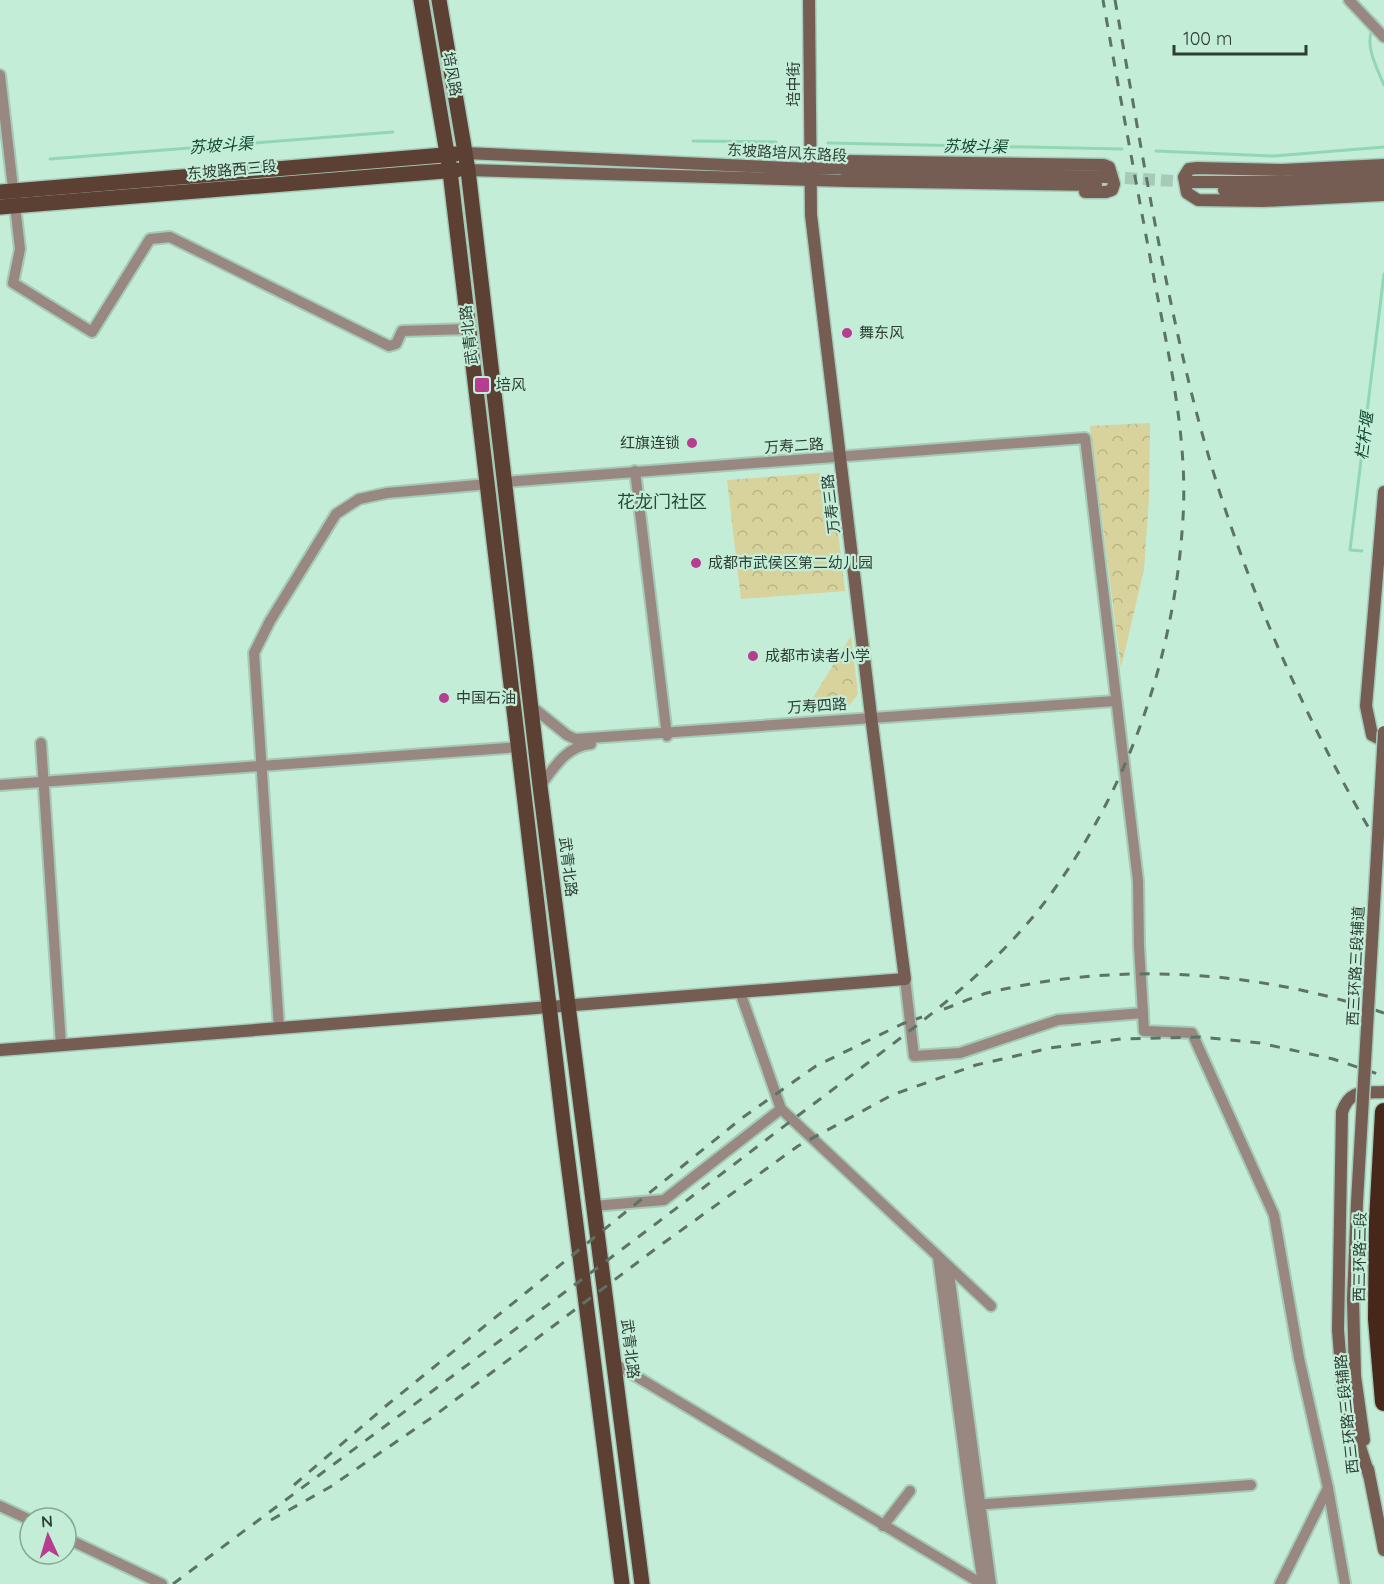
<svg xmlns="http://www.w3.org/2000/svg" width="1384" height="1584" viewBox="0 0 1384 1584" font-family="Quicksand,'Noto Sans SC',sans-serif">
	<defs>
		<pattern id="forest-crowns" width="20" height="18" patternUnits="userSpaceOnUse" patternTransform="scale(1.5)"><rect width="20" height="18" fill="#d8d29c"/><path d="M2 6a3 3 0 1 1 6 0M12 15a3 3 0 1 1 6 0" fill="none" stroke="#bab587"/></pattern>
	</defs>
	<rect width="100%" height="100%" fill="#c3edd7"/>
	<!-- forest -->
	<g fill="url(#forest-crowns)">
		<polygon points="1150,423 1149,498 1144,569 1121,668 1090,426"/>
		<polygon points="819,473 833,489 845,591 741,599 727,480"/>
		<polygon points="851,636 858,694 849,706 806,709"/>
	</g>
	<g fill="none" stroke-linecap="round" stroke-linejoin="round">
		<!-- stream -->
		<g stroke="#91d7b4" stroke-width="3">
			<path d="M1372 29C1365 47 1377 68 1384 85"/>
			<polyline points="693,141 776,142"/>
			<polyline points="828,143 1122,149"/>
			<polyline points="1156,151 1274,156 1384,147"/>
			<polyline points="50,159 393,132"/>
			<polyline points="1362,551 1350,550 1384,274"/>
		</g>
		<!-- secondary-tunnel -->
		<polyline stroke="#a5cab7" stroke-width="12" stroke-dasharray="12 6" stroke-linecap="butt" points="1107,177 1192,182"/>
		<defs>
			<g id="street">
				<polyline points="1349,0 1384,37"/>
				<polyline points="0,75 20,249 13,283 92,332 150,239 170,237 389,346 396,344 402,331 469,329"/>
				<polyline points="635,471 667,736"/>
				<polyline points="505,482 1085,438 1138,881 1139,946 1144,1031 1192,1033 1274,1215 1299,1358 1328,1488 1345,1584"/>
				<polyline points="531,706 567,735 575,739 1115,701"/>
				<polyline points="41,743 61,1045"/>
				<polyline points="0,785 519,747"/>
				<path d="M540 786C554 768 566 746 591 744"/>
				<polyline points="905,979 914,1056 960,1053 1058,1020 1143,1013"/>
				<polyline points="740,992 781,1109 991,1306"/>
				<polyline points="279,1028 254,653 270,621 336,514 359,499 387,493 488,484"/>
				<polyline points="594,1206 664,1200 781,1109"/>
				<polyline points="938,1257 971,1505 983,1584"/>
				<polyline points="948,1266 991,1584"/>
				<polyline points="614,1363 982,1584"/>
				<polyline points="974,1505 1251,1485"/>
				<polyline points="0,1506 30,1520"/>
				<polyline points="883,1526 910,1491"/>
				<polyline points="66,1538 162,1584"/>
				<polyline points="1280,1584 1328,1488"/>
			</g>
			<g id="secondary">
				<polyline points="465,153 810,169 840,168 848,171 1107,177"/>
				<polyline points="1384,165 1282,170 1197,168 1189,169 1184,177 1187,193 1198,200 1263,201 1384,195"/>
				<polyline points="840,168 846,161 1104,165 1109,167 1114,184 1112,190 1106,192 1085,192"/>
				<polyline points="468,170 847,181 1096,185"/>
				<polyline points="1192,182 1280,182 1384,175"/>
				<polyline points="1224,190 1279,191 1384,185"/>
				<polyline points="1384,492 1366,706 1372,735 1384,741"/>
				<polyline points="0,1050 905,979 872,724 811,215 809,0"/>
				<polyline points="1357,1202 1353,1299 1355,1376 1364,1440"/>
				<polyline points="1368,1469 1384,1550"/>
				<path d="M1369 1475 1343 1393 1338 1330 1342 1112C1350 1089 1363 1093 1384 1092"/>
			</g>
			<g id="primary">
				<polyline points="421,0 450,171 564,1131 622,1584"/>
				<polyline points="439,0 468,170 540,786 642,1584"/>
				<polyline points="0,192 456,154"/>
				<polyline points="0,207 457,170"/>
			</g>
			<polyline id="highway" points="1384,1112 1378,1221 1377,1319 1384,1402"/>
		</defs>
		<!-- street casing -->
		<use href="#street" stroke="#a5cab7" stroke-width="14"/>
		<!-- secondary casing -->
		<use href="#secondary" stroke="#a5cab7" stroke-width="15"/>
		<!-- primary casing -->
		<use href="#primary" stroke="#a5cab7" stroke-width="18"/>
		<!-- highway casing -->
		<use href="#highway" stroke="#a5cab7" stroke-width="21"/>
		<!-- street -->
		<use href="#street" stroke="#998881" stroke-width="10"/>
		<!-- secondary -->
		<use href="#secondary" stroke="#765d54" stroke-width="12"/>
		<!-- primary -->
		<use href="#primary" stroke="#5d4034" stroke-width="15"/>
		<!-- highway -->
		<use href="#highway" stroke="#46271a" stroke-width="18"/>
		<!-- rail -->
		<g stroke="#5b7467" stroke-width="3" stroke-dasharray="10 10" stroke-linecap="butt">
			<path d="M1115 0C1138 129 1159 260 1190 387 1230 551 1298 710 1384 854"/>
			<path d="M944 1009C958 1004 973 997 987 993 1117 961 1258 970 1384 1013"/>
			<polyline points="294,1485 387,1405 742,1118 816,1066 902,1024 922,1017"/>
			<polyline points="271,1520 330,1487 434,1416 658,1247 798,1146 892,1095 976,1065 1050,1048 1121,1039 1200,1037 1260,1043 1333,1059 1384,1076"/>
			<path d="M173 1584C368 1438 565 1294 758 1146 796 1117 835 1088 873 1059 939 1009 1004 959 1053 891 1132 781 1175 652 1183 518 1188 436 1168 353 1153 273 1136 182 1119 91 1103 0"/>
		</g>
		<defs>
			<polyline id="secondary-bridge" points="1357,1202 1384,732"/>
		</defs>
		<!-- secondary-bridge casing -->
		<use href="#secondary-bridge" stroke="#a5cab7" stroke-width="15" stroke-linecap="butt"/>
		<!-- secondary-bridge -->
		<use href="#secondary-bridge" stroke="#765d54" stroke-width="12"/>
	</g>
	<!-- markers -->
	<g fill="#b63d90" stroke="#c3edd7" stroke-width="2">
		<circle cx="847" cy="333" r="6"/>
		<rect x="474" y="377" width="16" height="16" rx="3"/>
		<circle cx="692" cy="443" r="6"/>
		<circle cx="696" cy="563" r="6"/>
		<circle cx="753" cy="656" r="6"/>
		<circle cx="444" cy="698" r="6"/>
	</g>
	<g text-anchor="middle" stroke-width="4.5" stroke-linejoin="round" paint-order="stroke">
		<!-- street labels -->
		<g font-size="15" fill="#2d3e35" stroke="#c3edd7">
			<text transform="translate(452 74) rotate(80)" y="5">培风路</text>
			<text transform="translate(794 84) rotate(-90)" y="5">培中街</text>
			<text transform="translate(787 153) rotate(3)" y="5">东坡路培风东路段</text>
			<text transform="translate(232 170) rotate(-5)" y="5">东坡路西三段</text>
			<text transform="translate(469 335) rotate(-97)" y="5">武青北路</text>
			<text transform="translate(794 446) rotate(-4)" y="5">万寿二路</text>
			<text transform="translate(831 504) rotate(-97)" y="5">万寿三路</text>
			<text transform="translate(817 706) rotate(-4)" y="5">万寿四路</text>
			<text transform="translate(568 867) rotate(83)" y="5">武青北路</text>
			<text transform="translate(1356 966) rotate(-87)" y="5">西三环路三段辅道</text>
			<text transform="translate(1360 1257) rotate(-89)" y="5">西三环路三段</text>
			<text transform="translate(630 1349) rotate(83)" y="5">武青北路</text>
			<text transform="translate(1347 1414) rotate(-96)" y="5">西三环路三段辅路</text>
		</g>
		<!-- poi labels -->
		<g font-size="15" fill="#2d3e35" stroke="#c3edd7" text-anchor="start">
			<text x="859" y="338">舞东风</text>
			<text x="496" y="390">培风</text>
			<text x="680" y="448" text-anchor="end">红旗连锁</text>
			<text x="708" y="568">成都市武侯区第二幼儿园</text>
			<text x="765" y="661">成都市读者小学</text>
			<text x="456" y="703">中国石油</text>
		</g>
		<!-- water labels -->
		<g font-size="16" font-style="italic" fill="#0f4731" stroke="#c3edd7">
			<text transform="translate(221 145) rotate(-4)" y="6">苏坡斗渠</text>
			<text transform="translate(975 146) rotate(1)" y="6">苏坡斗渠</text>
			<text transform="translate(1364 436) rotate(-83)" y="6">栏杆堰</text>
		</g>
		<!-- quarter labels -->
		<g font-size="18" fill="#264b3a" stroke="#c3edd7">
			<text x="662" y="508">花龙门社区</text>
		</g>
	</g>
	<!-- north arrow -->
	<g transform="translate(48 1536) rotate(356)"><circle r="28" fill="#c3edd7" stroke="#87a796" stroke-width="1.5"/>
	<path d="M0-4.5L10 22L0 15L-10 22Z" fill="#b63d90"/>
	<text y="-9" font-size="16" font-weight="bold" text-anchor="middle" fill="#2d3e35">N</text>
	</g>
	<!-- scale -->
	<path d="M1174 45v9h132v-9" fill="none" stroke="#2d3e35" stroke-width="3"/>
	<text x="1183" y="45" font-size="18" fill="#2d3e35" stroke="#c3edd7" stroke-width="4.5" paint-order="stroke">100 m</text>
</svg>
